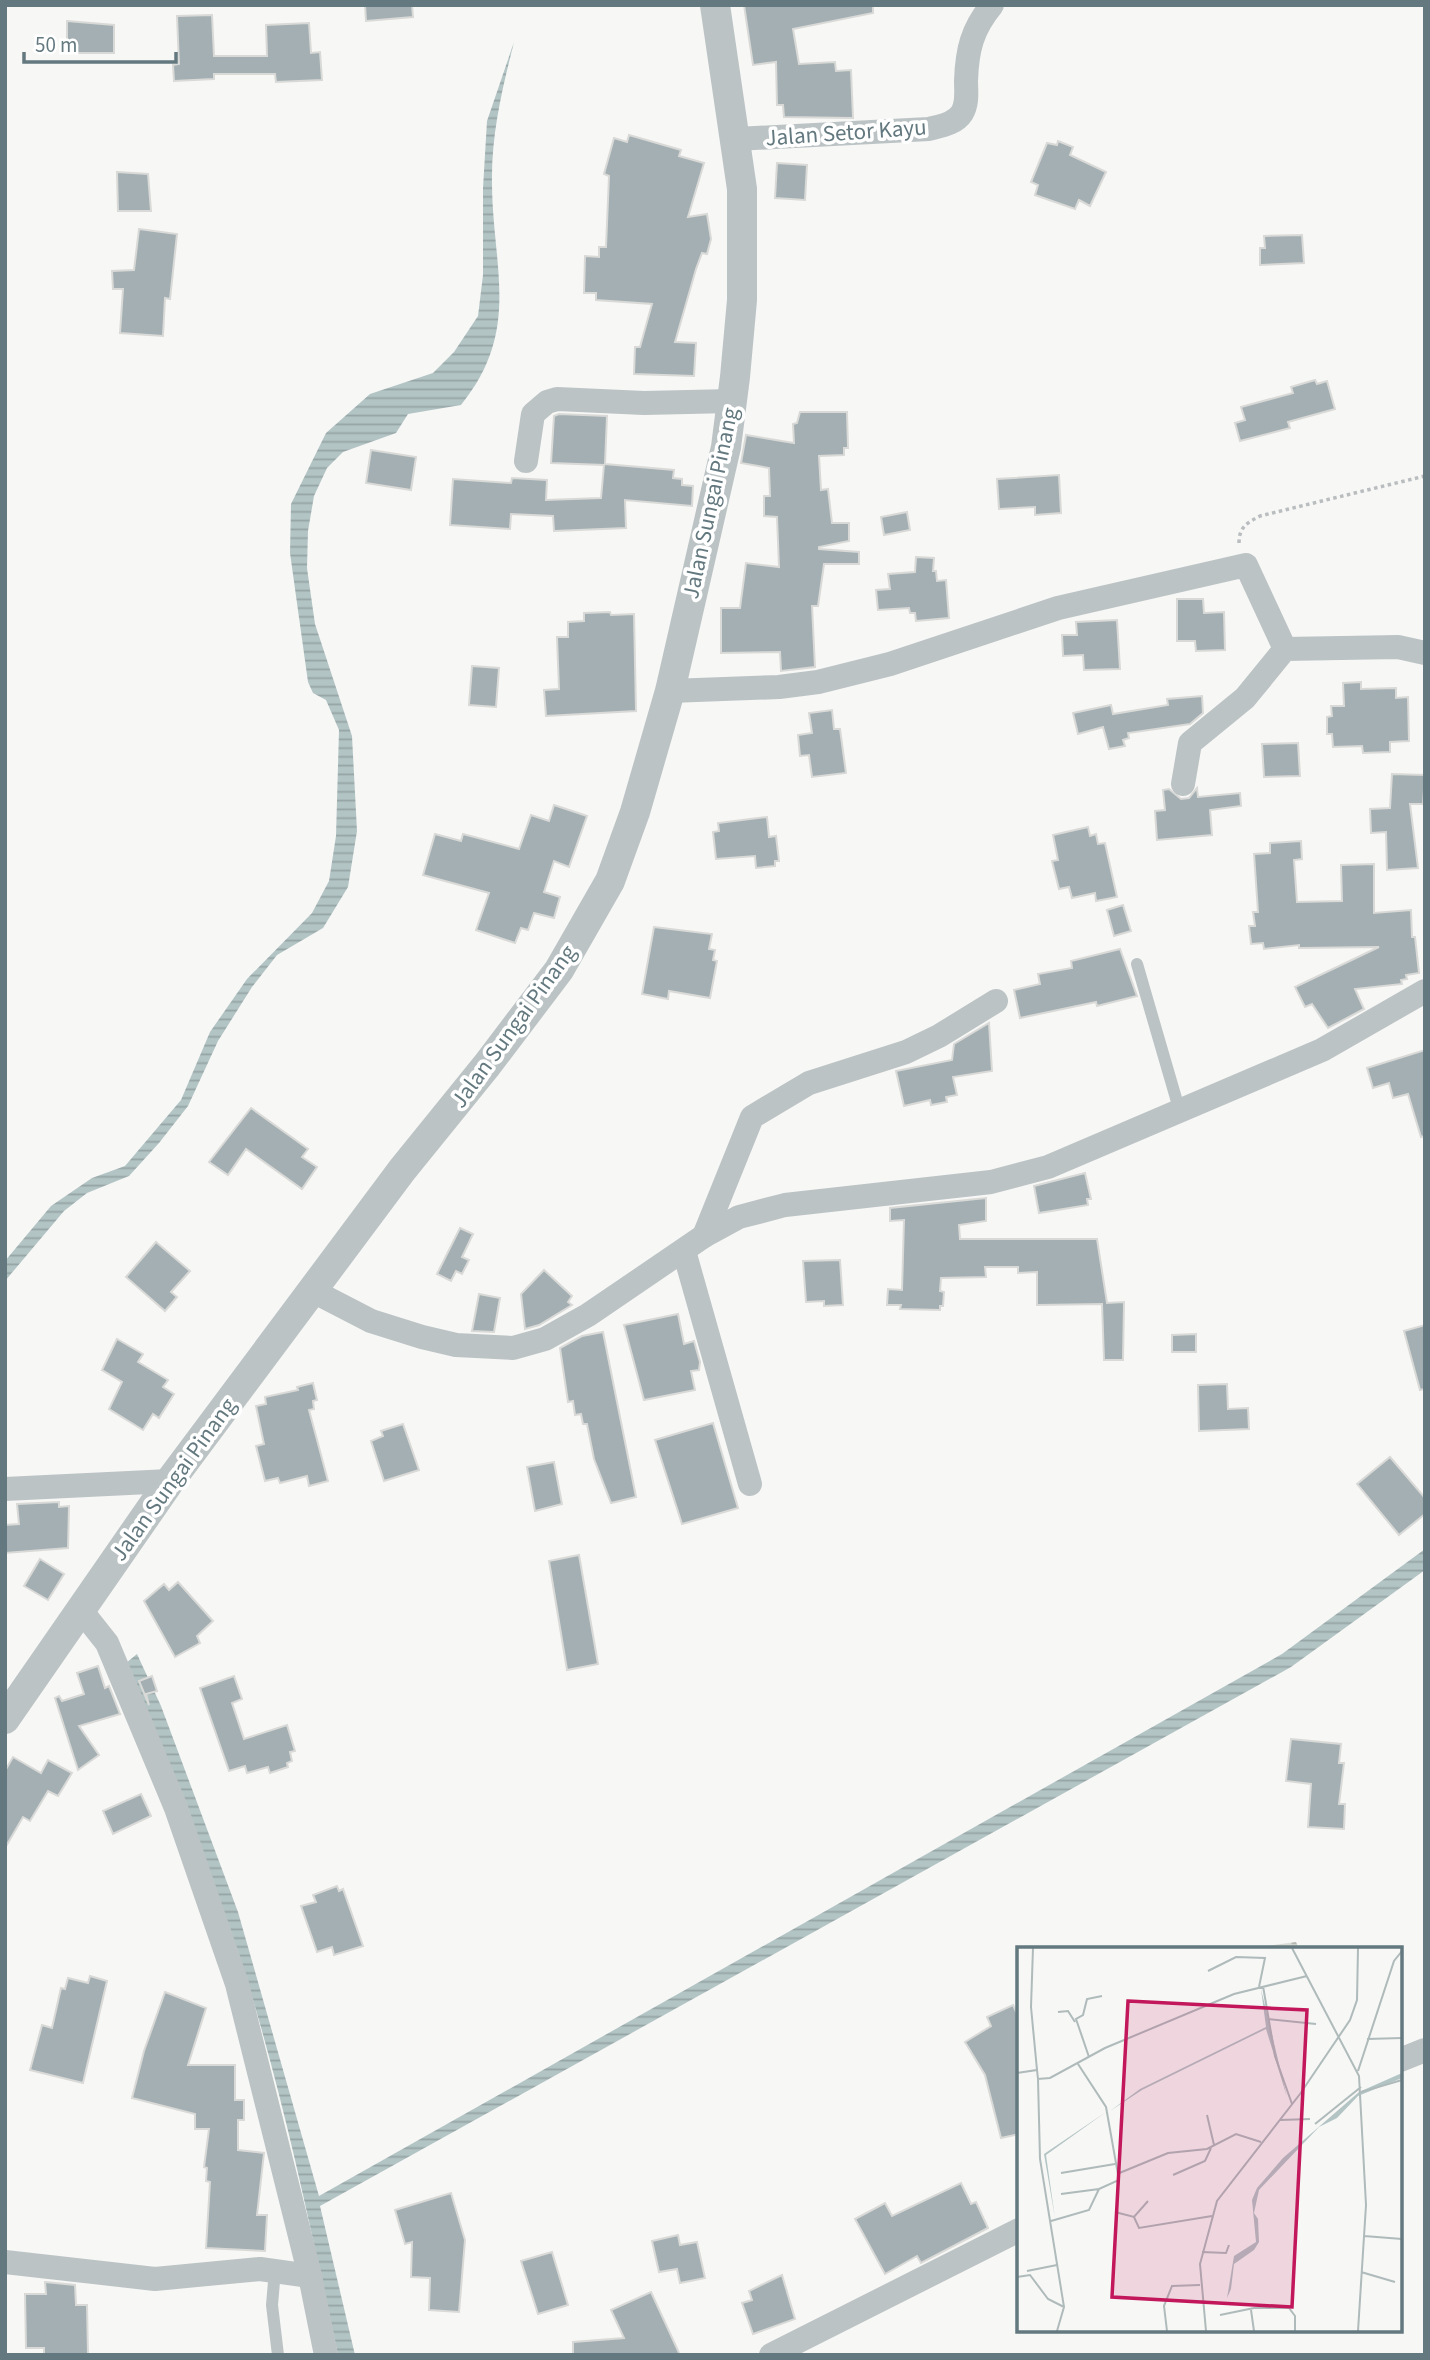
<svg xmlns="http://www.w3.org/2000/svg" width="1430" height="2360" viewBox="0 0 1430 2360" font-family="'Source Sans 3',sans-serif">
	<defs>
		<pattern id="cemetery-stones" width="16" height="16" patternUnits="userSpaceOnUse" patternTransform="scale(1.75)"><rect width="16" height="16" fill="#d8dcd4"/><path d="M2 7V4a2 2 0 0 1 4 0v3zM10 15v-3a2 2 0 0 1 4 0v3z" fill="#b3b7b1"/></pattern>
		<pattern id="water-rules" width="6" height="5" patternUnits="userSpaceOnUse" patternTransform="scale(1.75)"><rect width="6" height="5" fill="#b3c4c5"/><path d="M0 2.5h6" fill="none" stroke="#95a4a5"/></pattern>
	</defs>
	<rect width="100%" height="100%" fill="#f7f7f5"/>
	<!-- cemetery -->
	<polygon fill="url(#cemetery-stones)" points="1296,1942 1299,1949 1244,1949"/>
	<!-- water -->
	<g fill="url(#water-rules)">
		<path d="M514 42C502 90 491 135 492 185 493 269 521 331 461 405L408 414 396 433 343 452 327 468 314 496 308 531 307 568 315 624 352 736 357 831 348 887 323 928 277 955 252 987 218 1041 188 1106 159 1143 129 1176 87 1193 64 1211 5 1281V1261L51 1206 92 1178 125 1166 181 1100 210 1032 247 979 312 913 329 881 336 836 339 730 326 700 313 693 308 682 290 553 291 504 326 433 370 394 433 373 454 352 478 316 483 275V188L487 121Z"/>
		<path d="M1425 1549V1570L1291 1667 320 2206 355 2355H338C313 2239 289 2123 256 2010 222 1891 170 1777 126 1663L137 1654 161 1706 238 1912 319 2196 1282 1654Z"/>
	</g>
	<!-- building -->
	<g fill="#a3afb2" stroke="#d9d9d7" stroke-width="2">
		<polygon points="365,5 412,5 413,17 366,21"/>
		<polygon points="744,5 873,5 873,13 793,29 799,64 835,62 836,71 851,70 853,118 784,117 783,105 777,105 776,62 753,65"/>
		<polygon points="212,15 214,56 267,56 266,25 309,23 311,53 320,52 322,80 276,82 275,74 214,74 214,79 174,81 173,65 179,64 177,16"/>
		<polygon points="67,21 114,25 114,53 67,53"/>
		<polygon points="629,135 681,150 679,156 704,163 688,217 707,214 711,239 707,254 702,253 696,269 675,342 696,343 694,376 634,374 635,347 640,347 652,304 596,300 596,293 584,293 585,256 599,257 599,247 606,247 609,176 604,174 614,138 627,142"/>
		<polygon points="1058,141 1073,147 1070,155 1106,172 1090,206 1079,200 1075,209 1035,195 1038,185 1031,182 1047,143 1057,145"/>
		<polygon points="777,163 807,165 805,200 775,198"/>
		<polygon points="117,172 148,174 151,211 118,211"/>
		<polygon points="139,229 177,234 170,299 165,298 163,336 120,333 123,289 113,289 112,271 134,270"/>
		<polygon points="1302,235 1304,263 1260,265 1260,248 1265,248 1264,236"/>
		<polygon points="1315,380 1317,384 1327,381 1335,409 1288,422 1290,428 1240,441 1235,423 1245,420 1241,407 1293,393 1291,387"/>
		<polygon points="800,412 847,412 848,448 844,448 844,455 819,456 821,490 828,489 832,523 849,523 849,541 819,547 819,549 859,552 859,564 824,564 818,606 812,606 815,667 781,671 780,652 721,653 721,608 740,608 746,563 779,567 777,517 764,516 764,496 770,496 769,468 741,463 746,435 794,443 793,424 797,423"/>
		<polygon points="559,414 607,416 605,464 674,470 673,478 682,479 682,485 693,486 692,506 625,500 626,528 554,531 553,516 511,514 510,529 450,525 453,479 511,483 512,478 547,480 546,500 601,498 604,465 551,463 554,416"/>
		<polygon points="371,450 416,457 411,490 366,483"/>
		<polygon points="1059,475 1061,513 1035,515 1035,507 999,509 997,479"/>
		<polygon points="907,512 910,530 884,535 881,517"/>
		<polygon points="916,557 934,558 933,571 936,571 937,581 946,580 949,618 916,621 915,613 910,613 909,608 878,610 876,590 890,589 888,574 915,572"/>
		<polygon points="1177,599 1203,599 1204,613 1224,612 1225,650 1196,651 1195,641 1177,641"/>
		<polygon points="610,612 611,615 634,614 636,711 546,716 544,690 559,689 557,637 568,637 568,622 584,621 584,613"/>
		<polygon points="1117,620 1120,669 1084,670 1083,655 1063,656 1062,635 1077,635 1076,622"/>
		<polygon points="472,666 499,668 496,707 469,705"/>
		<polygon points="1361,682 1361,689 1396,688 1396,698 1408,697 1409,741 1390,742 1390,752 1363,753 1362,746 1333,747 1332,734 1327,734 1327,717 1332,716 1331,706 1344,706 1343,683"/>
		<polygon points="1202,696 1203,713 1190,724 1128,733 1129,738 1123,740 1125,746 1109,749 1103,727 1078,734 1073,713 1111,705 1113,714 1168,705 1167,699"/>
		<polygon points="832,710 834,729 840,729 846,773 812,777 809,755 800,756 798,735 812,733 809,713"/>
		<polygon points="1298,743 1300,776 1264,777 1262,744"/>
		<polygon points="1392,774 1425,775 1423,804 1410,804 1418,868 1387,870 1386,832 1371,833 1370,809 1390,808"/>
		<polygon points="1197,788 1198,797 1240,793 1241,806 1210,810 1212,835 1157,840 1155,811 1165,810 1163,790 1169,789 1181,799 1189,798"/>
		<polygon points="554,805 587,816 569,867 554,861 544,892 560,897 554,918 534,913 528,930 521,928 515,943 476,930 489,893 423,875 435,834 461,841 463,834 519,849 531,815 549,821"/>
		<polygon points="767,817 769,837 776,836 779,861 775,861 775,866 756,868 755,856 716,859 713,832 719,831 718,823"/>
		<polygon points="1088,827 1090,836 1096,834 1098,844 1105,843 1117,897 1096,901 1095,893 1072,898 1069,887 1059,889 1052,861 1058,860 1053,835"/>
		<polygon points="1301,841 1302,859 1294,860 1297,902 1342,901 1341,865 1374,864 1374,913 1411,910 1412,937 1415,937 1419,973 1406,975 1407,979 1401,980 1402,984 1355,989 1364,1009 1328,1028 1312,1004 1305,1007 1295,987 1379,947 1299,948 1299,945 1264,949 1263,943 1251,944 1249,926 1255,926 1253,912 1258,912 1254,854 1270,853 1270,843"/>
		<polygon points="1123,905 1131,931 1114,936 1107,910"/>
		<polygon points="654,927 712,934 709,949 715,950 713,960 717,961 710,998 669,991 668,999 642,994"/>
		<polygon points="1120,949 1137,996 1097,1006 1096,1002 1020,1018 1014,990 1040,984 1038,974 1072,968 1071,961"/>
		<polygon points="989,1023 992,1071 953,1077 957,1095 946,1097 947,1102 931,1105 930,1100 904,1106 896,1071 952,1060 954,1044"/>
		<polygon points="1425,1050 1425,1136 1421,1137 1408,1094 1393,1098 1389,1083 1373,1088 1367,1068"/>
		<polygon points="251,1108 308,1149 302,1157 317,1167 302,1189 246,1149 228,1175 209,1162"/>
		<polygon points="1085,1173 1091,1199 1087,1199 1088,1205 1039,1213 1034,1186"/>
		<polygon points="986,1198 986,1221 959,1225 960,1239 1097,1239 1107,1303 1124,1302 1123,1360 1104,1360 1102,1304 1037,1305 1037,1272 1018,1273 1018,1267 985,1267 986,1277 941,1278 940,1291 944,1292 943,1306 940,1306 940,1310 900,1309 901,1305 887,1305 888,1289 902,1290 904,1220 890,1221 890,1208"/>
		<polygon points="460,1228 473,1234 462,1257 469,1260 462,1274 456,1271 451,1281 437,1274"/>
		<polygon points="156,1242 190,1271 171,1292 177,1297 165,1311 126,1277"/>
		<polygon points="840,1260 843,1305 824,1306 824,1301 806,1302 803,1261"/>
		<polygon points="544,1270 572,1296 568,1302 572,1305 539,1325 525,1329 521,1294"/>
		<polygon points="479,1294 500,1298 494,1332 472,1331"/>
		<polygon points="678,1314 684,1344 694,1341 700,1362 699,1370 691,1371 695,1390 644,1400 624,1325"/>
		<polygon points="1425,1325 1425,1389 1420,1390 1404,1331"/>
		<polygon points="603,1332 636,1497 611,1503 594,1459 587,1424 583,1424 581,1414 575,1415 573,1401 568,1402 560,1348 582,1336"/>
		<polygon points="1196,1334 1196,1352 1172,1352 1172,1335"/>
		<polygon points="117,1339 143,1354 138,1362 168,1380 163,1387 174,1394 159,1418 153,1414 143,1430 109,1409 122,1382 102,1370"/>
		<polygon points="313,1383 317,1400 313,1401 314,1409 309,1410 328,1481 309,1486 307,1476 280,1483 278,1478 265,1481 256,1446 264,1444 256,1406 266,1404 265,1397 298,1390 297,1387"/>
		<polygon points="1227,1384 1228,1409 1248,1408 1249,1429 1199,1431 1198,1385"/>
		<polygon points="713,1423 738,1508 682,1524 655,1440"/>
		<polygon points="403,1424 419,1470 384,1481 371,1441 383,1436 381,1431"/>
		<polygon points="1390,1457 1425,1498 1425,1514 1399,1535 1357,1484"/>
		<polygon points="554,1462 562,1504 535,1511 527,1467"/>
		<polygon points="59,1502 59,1507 69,1506 68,1548 5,1553 5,1525 19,1524 17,1504"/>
		<polygon points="579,1555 598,1664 567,1670 549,1561"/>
		<polygon points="40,1559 64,1574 48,1600 24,1586"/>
		<polygon points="178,1582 213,1621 197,1636 200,1643 175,1657 144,1601 164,1584 169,1590"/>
		<polygon points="98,1666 105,1688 109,1686 120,1714 79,1726 99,1755 78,1770 55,1698 59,1696 62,1701 84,1694 77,1673"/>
		<polygon points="152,1676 157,1691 146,1694 149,1705 139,1681"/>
		<polygon points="234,1676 242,1699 232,1703 244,1739 287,1725 295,1751 290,1752 292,1761 287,1763 288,1767 270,1773 268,1767 247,1773 245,1766 229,1771 200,1688"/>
		<polygon points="1291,1739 1341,1744 1339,1763 1344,1763 1339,1804 1345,1804 1344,1829 1308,1827 1311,1784 1286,1781"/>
		<polygon points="13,1757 41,1773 48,1760 72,1773 58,1796 48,1791 30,1821 23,1817 5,1848 5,1771"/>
		<polygon points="141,1794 151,1816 113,1834 103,1811"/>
		<polygon points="337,1886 339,1891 343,1889 363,1946 334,1955 332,1947 317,1952 301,1906 316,1902 313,1895"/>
		<polygon points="90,1976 107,1981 83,2083 30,2070 42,2025 52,2028 61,1988 65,1989 68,1978 88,1983"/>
		<polygon points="165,1992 206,2008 188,2065 235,2065 235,2100 244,2100 244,2120 238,2120 238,2150 264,2153 257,2215 267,2215 265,2251 206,2248 210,2182 206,2181 207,2168 204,2167 209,2129 195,2129 195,2114 132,2098 144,2051"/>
		<polygon points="1013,2005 1019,2018 1019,2134 1001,2138 985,2075 965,2042 991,2026 987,2017"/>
		<polygon points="961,2183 971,2204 976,2202 988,2228 921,2263 917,2256 885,2274 855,2219 885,2203 892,2216"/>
		<polygon points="451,2193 465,2240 459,2312 429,2310 430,2278 411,2277 412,2242 405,2244 395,2210"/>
		<polygon points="678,2235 680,2245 697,2242 705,2278 680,2283 677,2269 659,2272 652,2241"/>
		<polygon points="552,2252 568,2305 538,2314 521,2261"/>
		<polygon points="782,2275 795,2319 753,2334 742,2303 752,2300 749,2291"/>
		<polygon points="45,2282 75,2285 76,2305 87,2305 88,2355 44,2355 44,2348 26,2348 25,2294 46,2294"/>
		<polygon points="651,2292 680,2355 573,2355 573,2342 624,2338 611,2310"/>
	</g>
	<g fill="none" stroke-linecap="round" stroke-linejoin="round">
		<!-- path -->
		<path stroke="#b9bdbf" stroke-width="3.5" stroke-dasharray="3.5 3.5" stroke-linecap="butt" d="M1239 543C1239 527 1247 523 1260 516L1425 476"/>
		<!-- service -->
		<g stroke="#bcc3c5" stroke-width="12">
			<polyline points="1137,964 1180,1112"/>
			<polyline points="275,2270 272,2305 278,2355"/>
		</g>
		<!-- minor -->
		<g stroke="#bcc3c5" stroke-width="24">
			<path d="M736 139 929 129C940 126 955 124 962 113 968 103 966 91 966 81 967 50 972 29 992 5"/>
			<polyline points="526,461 533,414 547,402 557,399 644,403 732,401"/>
			<polyline points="670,691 779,687 818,682 890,664 1058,608 1246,565 1285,649"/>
			<polyline points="1183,784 1190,743 1245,698 1285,649 1398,647 1425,653"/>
			<polyline points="704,1236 752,1117 809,1083 906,1052 939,1036 996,1001"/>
			<polyline points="684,1251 750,1484"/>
			<polyline points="313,1291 371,1321 422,1337 456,1345 513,1348 545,1339 588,1315 704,1236 739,1217 785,1205 991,1182 1048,1167 1322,1050 1425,991"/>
			<polyline points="5,1489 170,1481"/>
			<polyline points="80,1609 107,1643 176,1808 237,1984 310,2276 326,2355"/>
			<polyline points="1400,2060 1425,2050"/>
			<polyline points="5,2262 155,2279 260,2269 310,2276"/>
			<polyline points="771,2355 1019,2230"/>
		</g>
		<!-- tertiary -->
		<polyline stroke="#bcc3c5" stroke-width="30" points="5,1719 170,1481 402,1170 487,1065 559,970 610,881 635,812 670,691 726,447 735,377 742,300 742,189 715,5"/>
	</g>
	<g text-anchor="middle" stroke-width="7" stroke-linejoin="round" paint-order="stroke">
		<!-- street labels -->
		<g font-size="23" fill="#63797f" stroke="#fff">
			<text transform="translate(846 132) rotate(-4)" y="8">Jalan Setor Kayu</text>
			<text transform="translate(710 503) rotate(-78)" y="8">Jalan Sungai Pinang</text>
			<text transform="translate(513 1026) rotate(-54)" y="8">Jalan Sungai Pinang</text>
			<text transform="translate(173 1479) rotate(-54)" y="8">Jalan Sungai Pinang</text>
		</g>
	</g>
	<!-- overview -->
	<g transform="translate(1017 1947)">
		<rect width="385" height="385" fill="#f7f7f5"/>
		<path d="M244 42 270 150 249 82 125 143 93 164 123 142 249 80ZM385 126V131L341 149 320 171 302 180 242 243 237 266 241 272 242 295 237 303 217 317 214 342 210 351 217 309 239 295 235 253 240 241 266 211 342 145ZM89 165 29 208 38 271 27 207Z" fill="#b3c4c5"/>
		<path fill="none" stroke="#afbabb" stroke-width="2" d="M16 1 14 60 20 123M275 1 342 129 349 258 341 384M191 24 219 10 248 11 242 40M246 39 258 109 275 157M41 65 51 64 58 75M251 72 299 77M350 92 385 91M72 110 59 72 66 68 70 52 85 49M341 124 377 14 385 4M0 126 20 123 21 132 33 131 88 101 217 47 290 29M21 132 23 212 47 360 40 384M344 145 385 133M190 168 197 198M263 173 293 172M298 177 344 140M44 226 98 217M100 227 151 206 190 202 219 187 244 195M156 228 188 214 194 201M44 247 82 242 102 233 89 160 61 117M98 265 117 270 131 254M117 270 122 281 195 269M34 274 72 263 82 242M347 289 385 292M185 305 209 306 212 298M10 324 40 318M344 325 378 335M0 330 13 328 31 352 47 360M234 363 237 384M203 368 237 361H272L278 369V384M150 384 147 359 155 339 183 338M189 384 183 317 200 254 283 147 333 73 340 53 341 1"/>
		<path fill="#c2185b" fill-opacity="0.15" stroke="#c2185b" stroke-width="3.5" d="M111 54 290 63 275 360 95 350Z"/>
		<rect width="385" height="385" fill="none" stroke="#63797f" stroke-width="3.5"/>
	</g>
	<!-- border -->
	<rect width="1430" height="2360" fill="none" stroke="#63797f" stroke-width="14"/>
	<!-- scale -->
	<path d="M24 52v10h152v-10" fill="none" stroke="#63797f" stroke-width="3.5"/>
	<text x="35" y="52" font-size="21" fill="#63797f" stroke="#ffffff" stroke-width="5" paint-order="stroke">50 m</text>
</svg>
